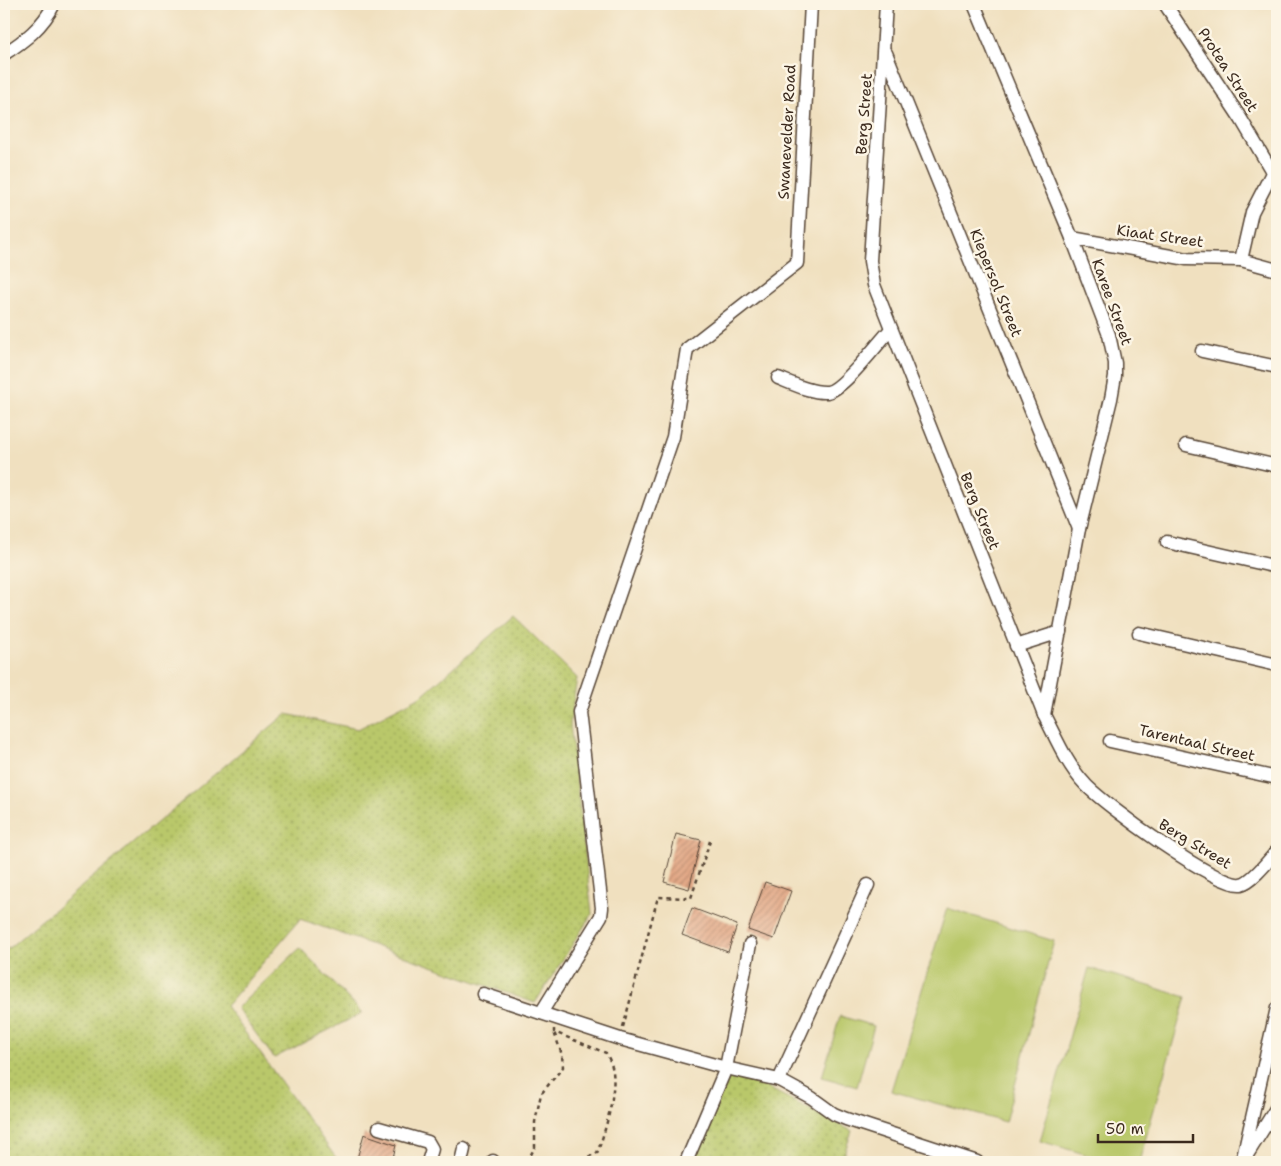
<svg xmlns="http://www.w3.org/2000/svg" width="1281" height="1166" viewBox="0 0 1281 1166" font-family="'Shantell Sans',sans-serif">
	<defs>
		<pattern id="grass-dots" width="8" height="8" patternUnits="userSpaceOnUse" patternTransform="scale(1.25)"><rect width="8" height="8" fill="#b9c86a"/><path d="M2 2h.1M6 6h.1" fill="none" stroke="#98a357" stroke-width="1.8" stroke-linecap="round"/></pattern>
		<pattern id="building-hatch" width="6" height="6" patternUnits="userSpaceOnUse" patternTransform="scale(1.25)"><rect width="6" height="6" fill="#e3a987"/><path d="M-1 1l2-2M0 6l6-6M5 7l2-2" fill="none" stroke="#b98a6e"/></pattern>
	</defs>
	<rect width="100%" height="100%" fill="#fcf5e5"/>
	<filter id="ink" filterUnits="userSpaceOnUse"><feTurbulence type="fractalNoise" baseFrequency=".02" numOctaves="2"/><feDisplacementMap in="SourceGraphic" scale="10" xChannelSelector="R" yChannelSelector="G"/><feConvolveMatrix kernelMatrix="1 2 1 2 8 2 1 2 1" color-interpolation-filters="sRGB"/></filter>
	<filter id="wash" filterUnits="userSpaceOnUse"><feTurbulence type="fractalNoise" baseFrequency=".0096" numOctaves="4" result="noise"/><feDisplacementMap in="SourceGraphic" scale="20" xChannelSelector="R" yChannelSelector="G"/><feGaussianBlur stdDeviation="1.12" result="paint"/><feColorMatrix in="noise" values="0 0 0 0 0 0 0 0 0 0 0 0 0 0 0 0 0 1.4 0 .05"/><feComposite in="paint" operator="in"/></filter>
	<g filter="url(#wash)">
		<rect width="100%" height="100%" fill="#f0e0bf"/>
		<!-- grass -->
		<g fill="url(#grass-dots)" stroke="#7a7944">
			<polygon points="513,616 577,678 570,724 592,914 535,1003 300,919 226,1006 339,1162 4,1162 4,952 286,714 358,729 421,696"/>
			<polygon points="300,948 362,1013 274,1058 237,1008"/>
			<polygon points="733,1070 852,1131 841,1162 689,1162"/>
		</g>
		<!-- park -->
		<g fill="#b9c86a" stroke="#7a7944">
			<polygon points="947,908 1054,941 1005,1122 891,1091"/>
			<polygon points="1089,968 1186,997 1139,1162 1112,1162 1040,1141"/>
			<polygon points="840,1016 874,1026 857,1087 822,1077"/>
		</g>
		<g id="blocks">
			<!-- building -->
			<g fill="url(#building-hatch)">
				<polygon points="676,834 701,840 689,889 664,882"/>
				<polygon points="765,882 791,891 774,939 748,930"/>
				<polygon points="692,908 737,925 728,952 682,935"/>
				<polygon points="364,1134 396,1145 392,1162 356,1162"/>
			</g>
		</g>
	</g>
	<g filter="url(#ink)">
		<use href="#blocks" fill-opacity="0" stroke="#564536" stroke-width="1"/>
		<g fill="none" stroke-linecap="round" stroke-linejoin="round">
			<defs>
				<g id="minor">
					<path d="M886 4 870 261 874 285 1044 715C1056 738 1067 765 1085 784 1103 804 1218 888 1241 884 1252 882 1269 860 1277 851"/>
					<polyline points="974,4 1072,238 1109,335 1115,363 1115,376 1111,399 1079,529 1044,715"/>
					<polyline points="1165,4 1241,119 1277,180"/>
					<polyline points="886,53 1079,529"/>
					<path d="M4 54C24 41 43 27 54 4"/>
					<polyline points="1072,238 1187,259 1241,260 1277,270"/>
					<polyline points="1241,260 1252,212 1272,173"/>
					<polyline points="1202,351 1277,367"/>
					<path d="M778 378C793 384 812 393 827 392 842 391 879 342 891 329"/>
					<polyline points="1186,445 1277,466"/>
					<polyline points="1167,542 1277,567"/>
					<polyline points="1139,633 1277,665"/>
					<polyline points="1016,646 1060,632"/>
					<polyline points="1110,741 1277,778"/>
					<polyline points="483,994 620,1039 726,1068 779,1080 812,1098 834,1114 846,1119 977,1162"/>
					<polyline points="541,1013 601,916 602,908 579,712 673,437 687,349 797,263 811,4"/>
					<polyline points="779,1080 868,885"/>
					<polyline points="379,1128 428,1142 432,1149 428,1162"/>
					<polyline points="1245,1158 1277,1107"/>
					<polyline points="461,1162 464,1149"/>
					<polyline points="493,1162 493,1161"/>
					<polyline points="686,1162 726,1068 750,944"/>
					<polyline points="1242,1162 1277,1008"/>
				</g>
			</defs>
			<!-- minor casing -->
			<use href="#minor" stroke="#564536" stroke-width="15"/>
			<!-- path -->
			<g stroke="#564536" stroke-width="2.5" stroke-dasharray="4 4" stroke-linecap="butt">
				<polyline points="623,1027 658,897 691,898 710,841"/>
				<path d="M554 1029V1032L606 1053C608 1057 611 1062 612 1067 618 1088 605 1133 597 1153L576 1162"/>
				<polyline points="527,1162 535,1147 535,1122 541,1094 563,1067 562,1055 554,1032"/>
			</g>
			<!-- minor -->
			<use href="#minor" stroke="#fff" stroke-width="12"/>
		</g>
	</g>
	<g text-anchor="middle" stroke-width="5" stroke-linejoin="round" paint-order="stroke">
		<!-- street labels -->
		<g font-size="15" fill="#3b2a1e" stroke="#fcf5e5">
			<text transform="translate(1228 70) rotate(57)" y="5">Protea Street</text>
			<text transform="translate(864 114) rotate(-86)" y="5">Berg Street</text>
			<text transform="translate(787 132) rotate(-87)" y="5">Swanevelder Road</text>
			<text transform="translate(1160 236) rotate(8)" y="5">Kiaat Street</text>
			<text transform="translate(996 283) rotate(68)" y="5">Kiepersol Street</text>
			<text transform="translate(1112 302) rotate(70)" y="5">Karee Street</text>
			<text transform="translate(980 511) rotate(68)" y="5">Berg Street</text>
			<text transform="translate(1197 743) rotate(13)" y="5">Tarentaal Street</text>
			<text transform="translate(1195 844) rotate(31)" y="5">Berg Street</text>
		</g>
	</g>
	<!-- margin -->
	<rect width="1281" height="1166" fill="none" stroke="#fcf5e5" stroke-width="20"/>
	<!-- scale -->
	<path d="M1098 1134v8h95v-8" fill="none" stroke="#3b2a1e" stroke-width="2.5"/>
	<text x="1106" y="1134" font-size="15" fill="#3b2a1e" stroke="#fcf5e5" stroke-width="4" paint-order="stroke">50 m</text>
</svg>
